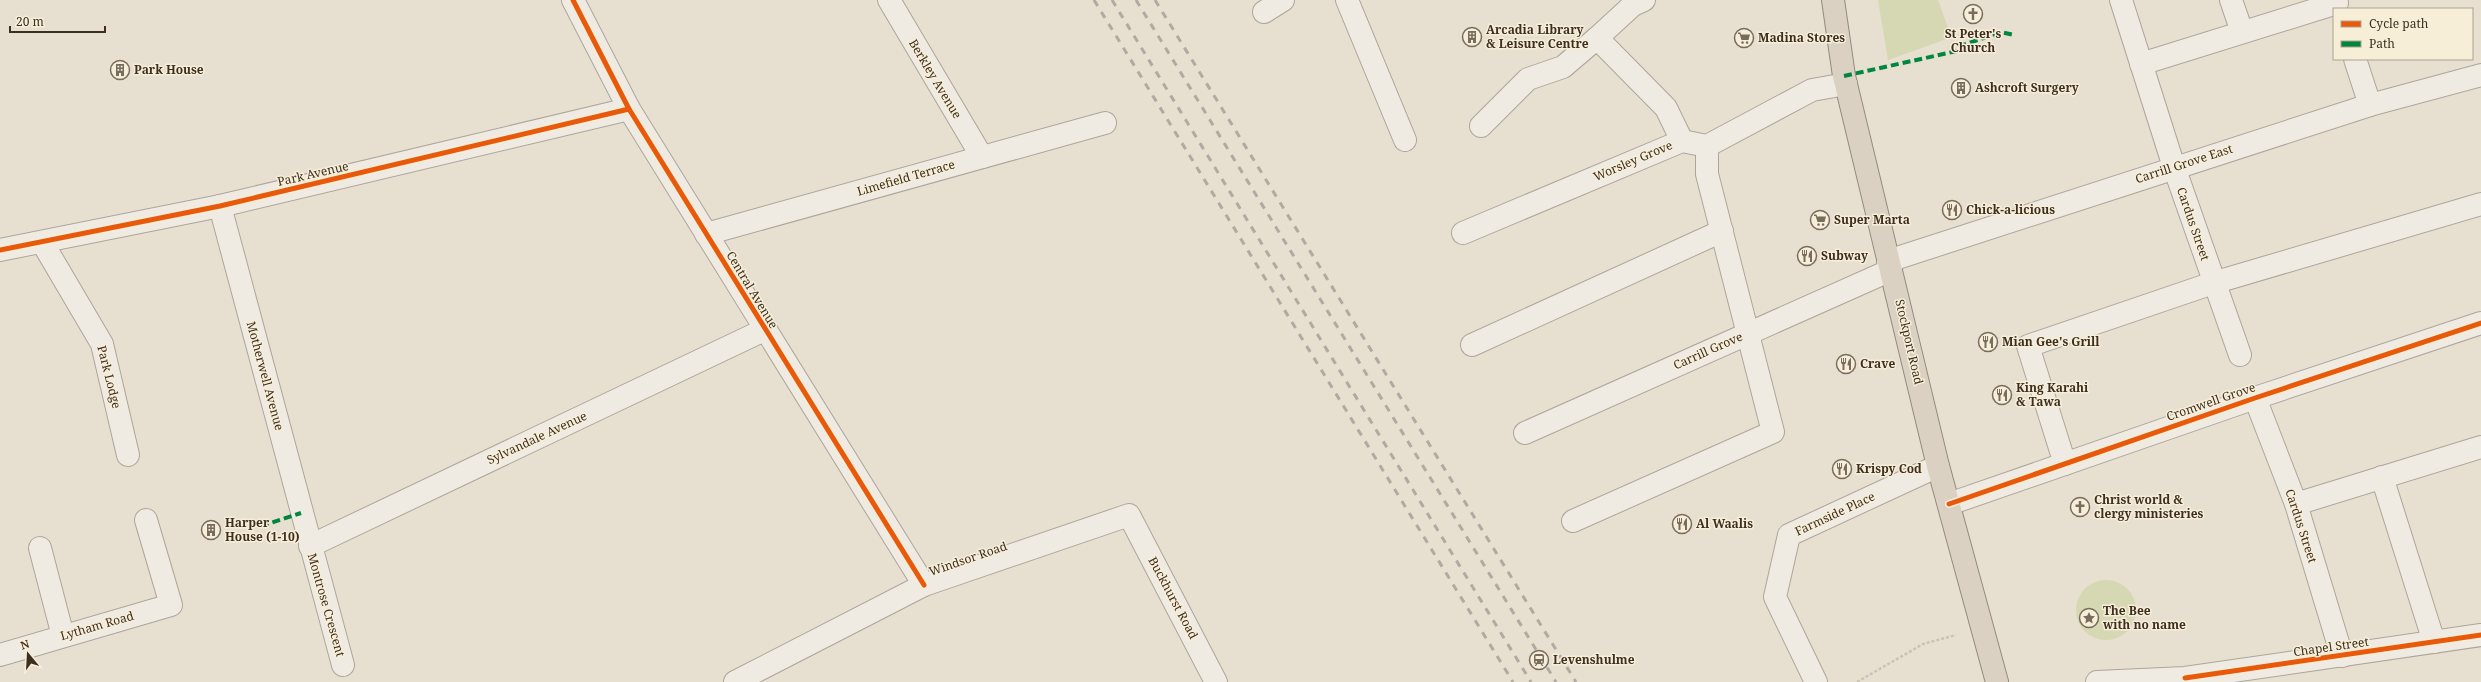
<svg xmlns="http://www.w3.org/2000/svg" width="2481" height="682" viewBox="0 0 2481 682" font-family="'Noto Serif',serif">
	<rect width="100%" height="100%" fill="#e7e0d1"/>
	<!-- green -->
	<g fill="#d6d7b3">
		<polygon points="1878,0 1938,0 1950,33 1955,36 1888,60"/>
		<circle cx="2106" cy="610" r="30"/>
	</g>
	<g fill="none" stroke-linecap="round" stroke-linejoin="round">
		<defs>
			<g id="minor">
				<polyline points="573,0 629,109 924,585"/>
				<polyline points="889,0 982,157"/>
				<polyline points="1347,0 1405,140"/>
				<polyline points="2121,0 2174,167 2240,355"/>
				<polyline points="2231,0 2242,32"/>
				<polyline points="1264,12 1283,0"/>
				<polyline points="1597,38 1633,5 1644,0"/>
				<polyline points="2355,59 2370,105"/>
				<polyline points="2141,64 2337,3"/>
				<polyline points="1481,126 1528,79 1563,67 1597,38 1666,108 1682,141"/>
				<polyline points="220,206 343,665"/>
				<polyline points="1463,233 1682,141 1707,146 1812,90 1846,84"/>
				<polyline points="706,234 1105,123"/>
				<polyline points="42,242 102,344 128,455"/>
				<polyline points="0,250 220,206 629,109"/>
				<polyline points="1888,261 2370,105 2481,75"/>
				<polyline points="1472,345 1722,231"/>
				<polyline points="2255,398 2296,504 2342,656"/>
				<polyline points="1525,433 1891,270"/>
				<polyline points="2065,464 2028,346 2213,283 2481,204"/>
				<polyline points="2382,477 2434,642"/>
				<polyline points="1949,504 2255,398 2481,323"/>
				<polyline points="2296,504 2481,447"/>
				<polyline points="1573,521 1773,432 1707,174 1707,146"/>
				<polyline points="310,546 764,330"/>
				<polyline points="40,548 63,636"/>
				<polyline points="0,655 171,605 146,520"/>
				<polyline points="735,682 924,585 1129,515 1216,682"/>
				<polyline points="1816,682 1775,597 1789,535 1938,466"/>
				<polyline points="2097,682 2185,678 2481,635"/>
			</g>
			<polyline id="highway" points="1833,0 1844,76 1938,466 1997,682"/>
		</defs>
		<!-- minor casing -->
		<use href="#minor" stroke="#ada599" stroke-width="24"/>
		<!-- highway casing -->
		<use href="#highway" stroke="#928b80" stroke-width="24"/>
		<!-- path -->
		<polyline stroke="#c8c2b9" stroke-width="2.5" stroke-dasharray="3 2" stroke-linecap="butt" points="1857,682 1923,644 1956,635"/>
		<!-- minor -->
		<use href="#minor" stroke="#efebe3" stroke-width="22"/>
		<!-- highway -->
		<use href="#highway" stroke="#dad1c2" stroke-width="22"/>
		<!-- rail -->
		<g stroke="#afaaa2" stroke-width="3" stroke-dasharray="7 7" stroke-linecap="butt">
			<polyline points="1094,0 1513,682"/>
			<polyline points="1112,0 1531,682"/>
			<polyline points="1136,0 1556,682"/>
			<polyline points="1155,0 1576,682"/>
		</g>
		<!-- quiet -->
		<g stroke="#00873e" stroke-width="4" stroke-dasharray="8 4" stroke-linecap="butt">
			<polyline points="1844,76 1957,51 1960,46 2001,32 2014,35"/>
			<polyline points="261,526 301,513"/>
		</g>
		<defs>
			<g id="cycleway">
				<polyline points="573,0 629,109 924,585"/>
				<polyline points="0,250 220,206 629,109"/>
				<polyline points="1949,504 2255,398 2481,323"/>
				<polyline points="2185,678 2481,635"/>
			</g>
		</defs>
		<!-- cycleway casing -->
		<use href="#cycleway" stroke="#f7eed8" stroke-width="8"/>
		<!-- cycleway -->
		<use href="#cycleway" stroke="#e8590c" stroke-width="5"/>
	</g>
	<!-- icons -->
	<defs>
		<symbol id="church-ring" viewBox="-11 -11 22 22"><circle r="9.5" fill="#f7eed8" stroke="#786c5e" stroke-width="1.5"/><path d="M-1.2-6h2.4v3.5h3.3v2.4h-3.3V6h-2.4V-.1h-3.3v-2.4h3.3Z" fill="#786c5e"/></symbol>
		<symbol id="building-ring" viewBox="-11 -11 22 22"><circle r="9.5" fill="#f7eed8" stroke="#786c5e" stroke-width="1.5"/><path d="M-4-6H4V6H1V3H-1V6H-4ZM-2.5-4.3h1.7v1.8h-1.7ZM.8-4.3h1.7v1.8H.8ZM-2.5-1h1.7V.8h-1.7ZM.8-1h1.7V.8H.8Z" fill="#786c5e"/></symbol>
		<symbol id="supermarket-ring" viewBox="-11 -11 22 22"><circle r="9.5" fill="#f7eed8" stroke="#786c5e" stroke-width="1.5"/><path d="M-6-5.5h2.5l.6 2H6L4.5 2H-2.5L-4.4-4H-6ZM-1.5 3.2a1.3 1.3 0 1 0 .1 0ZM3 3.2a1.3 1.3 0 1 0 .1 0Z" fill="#786c5e"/></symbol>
		<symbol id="restaurant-ring" viewBox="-11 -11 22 22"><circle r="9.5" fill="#f7eed8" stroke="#786c5e" stroke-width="1.5"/><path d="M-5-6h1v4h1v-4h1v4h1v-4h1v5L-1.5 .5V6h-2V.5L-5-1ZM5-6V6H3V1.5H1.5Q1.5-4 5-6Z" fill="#786c5e"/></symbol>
		<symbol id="sight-ring" viewBox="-11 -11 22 22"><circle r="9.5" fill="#f7eed8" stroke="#786c5e" stroke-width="1.5"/><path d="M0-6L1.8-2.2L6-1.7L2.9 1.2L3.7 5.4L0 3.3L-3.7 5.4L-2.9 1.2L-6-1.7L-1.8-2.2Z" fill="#786c5e"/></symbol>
		<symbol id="station-ring" viewBox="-11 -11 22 22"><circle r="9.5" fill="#f7eed8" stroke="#786c5e" stroke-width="1.5"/><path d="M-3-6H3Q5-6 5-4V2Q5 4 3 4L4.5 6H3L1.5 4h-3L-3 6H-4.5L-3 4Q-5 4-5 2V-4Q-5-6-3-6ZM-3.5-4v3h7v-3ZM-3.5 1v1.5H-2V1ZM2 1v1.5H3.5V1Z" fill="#786c5e"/></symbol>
	</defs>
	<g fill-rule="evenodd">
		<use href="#church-ring" x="1962" y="3" width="22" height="22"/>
		<use href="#building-ring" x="1461" y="26" width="22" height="22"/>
		<use href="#supermarket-ring" x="1733" y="27" width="22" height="22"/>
		<use href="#building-ring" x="109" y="59" width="22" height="22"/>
		<use href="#building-ring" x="1950" y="77" width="22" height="22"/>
		<use href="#restaurant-ring" x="1941" y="199" width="22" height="22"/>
		<use href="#supermarket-ring" x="1809" y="209" width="22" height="22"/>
		<use href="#restaurant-ring" x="1796" y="245" width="22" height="22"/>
		<use href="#restaurant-ring" x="1977" y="331" width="22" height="22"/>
		<use href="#restaurant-ring" x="1835" y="353" width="22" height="22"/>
		<use href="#restaurant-ring" x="1991" y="384" width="22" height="22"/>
		<use href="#restaurant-ring" x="1831" y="458" width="22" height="22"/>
		<use href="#church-ring" x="2069" y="496" width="22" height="22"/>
		<use href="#restaurant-ring" x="1671" y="513" width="22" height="22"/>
		<use href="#building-ring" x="200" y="519" width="22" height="22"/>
		<use href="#sight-ring" x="2078" y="607" width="22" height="22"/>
		<use href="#station-ring" x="1528" y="649" width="22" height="22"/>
	</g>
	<g text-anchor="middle" stroke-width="3" stroke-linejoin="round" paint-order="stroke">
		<!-- poi labels -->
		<g font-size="12" font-weight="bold" fill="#3d2e20" stroke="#f7eed8" text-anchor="start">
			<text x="1486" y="34">Arcadia Library<tspan x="1486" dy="14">&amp; Leisure Centre</tspan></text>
			<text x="1973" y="38" text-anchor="middle">St Peter's<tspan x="1973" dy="14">Church</tspan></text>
			<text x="1758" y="42">Madina Stores</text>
			<text x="134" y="74">Park House</text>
			<text x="1975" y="92">Ashcroft Surgery</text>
			<text x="1966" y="214">Chick-a-licious</text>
			<text x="1834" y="224">Super Marta</text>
			<text x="1821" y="260">Subway</text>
			<text x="2002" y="346">Mian Gee's Grill</text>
			<text x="1860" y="368">Crave</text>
			<text x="2016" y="392">King Karahi<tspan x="2016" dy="14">&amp; Tawa</tspan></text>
			<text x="1856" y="473">Krispy Cod</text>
			<text x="2094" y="504">Christ world &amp;<tspan x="2094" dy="14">clergy ministeries</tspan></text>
			<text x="225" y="527">Harper<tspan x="225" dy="14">House (1-10)</tspan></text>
			<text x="1696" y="528">Al Waalis</text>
			<text x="2103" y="615">The Bee<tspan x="2103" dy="14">with no name</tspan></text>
			<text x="1553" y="664">Levenshulme</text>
		</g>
		<!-- street labels -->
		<g font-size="12" fill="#3d2e20" stroke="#f7eed8">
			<text transform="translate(935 79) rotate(59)" y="4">Berkley Avenue</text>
			<text transform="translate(1633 161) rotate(-23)" y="4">Worsley Grove</text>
			<text transform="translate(2184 164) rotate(-18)" y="4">Carrill Grove East</text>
			<text transform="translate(313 174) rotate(-13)" y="4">Park Avenue</text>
			<text transform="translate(906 178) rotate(-16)" y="4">Limefield Terrace</text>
			<text transform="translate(2193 224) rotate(71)" y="4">Cardus Street</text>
			<text transform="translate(752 290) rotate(59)" y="4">Central Avenue</text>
			<text transform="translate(1909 342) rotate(77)" y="4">Stockport Road</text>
			<text transform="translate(1708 351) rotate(-24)" y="4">Carrill Grove</text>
			<text transform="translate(265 376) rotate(75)" y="4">Motherwell Avenue</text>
			<text transform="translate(109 377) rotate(76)" y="4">Park Lodge</text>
			<text transform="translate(2211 402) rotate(-19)" y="4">Cromwell Grove</text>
			<text transform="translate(537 438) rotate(-25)" y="4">Sylvandale Avenue</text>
			<text transform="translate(1835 514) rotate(-25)" y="4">Farmside Place</text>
			<text transform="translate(2301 526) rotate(72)" y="4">Cardus Street</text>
			<text transform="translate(968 559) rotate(-19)" y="4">Windsor Road</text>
			<text transform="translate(1173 598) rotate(62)" y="4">Buckhurst Road</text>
			<text transform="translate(326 605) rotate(74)" y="4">Montrose Crescent</text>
			<text transform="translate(97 626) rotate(-16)" y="4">Lytham Road</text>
			<text transform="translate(2331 647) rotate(-8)" y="4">Chapel Street</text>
		</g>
	</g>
	<!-- legend -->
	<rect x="2333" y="8" width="140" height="52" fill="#f7eed8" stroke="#ada18e"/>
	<rect x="2341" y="21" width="20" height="6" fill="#e8590c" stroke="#ada18e"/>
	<text x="2369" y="28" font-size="12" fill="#3d2e20">Cycle path</text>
	<rect x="2341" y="41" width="20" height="6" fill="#00873e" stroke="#ada18e"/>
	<text x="2369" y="48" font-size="12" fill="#3d2e20">Path</text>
	<!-- north arrow -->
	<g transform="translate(28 654) rotate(342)" stroke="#f7eed8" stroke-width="3" paint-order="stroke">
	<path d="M0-3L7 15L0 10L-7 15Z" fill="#3d2e20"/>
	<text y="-6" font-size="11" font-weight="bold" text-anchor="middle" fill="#3d2e20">N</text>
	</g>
	<!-- scale -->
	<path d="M10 26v6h95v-6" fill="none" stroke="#3d2e20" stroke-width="2"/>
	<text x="16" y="26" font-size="12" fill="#3d2e20" stroke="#f7eed8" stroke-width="3" paint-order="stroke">20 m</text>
</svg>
